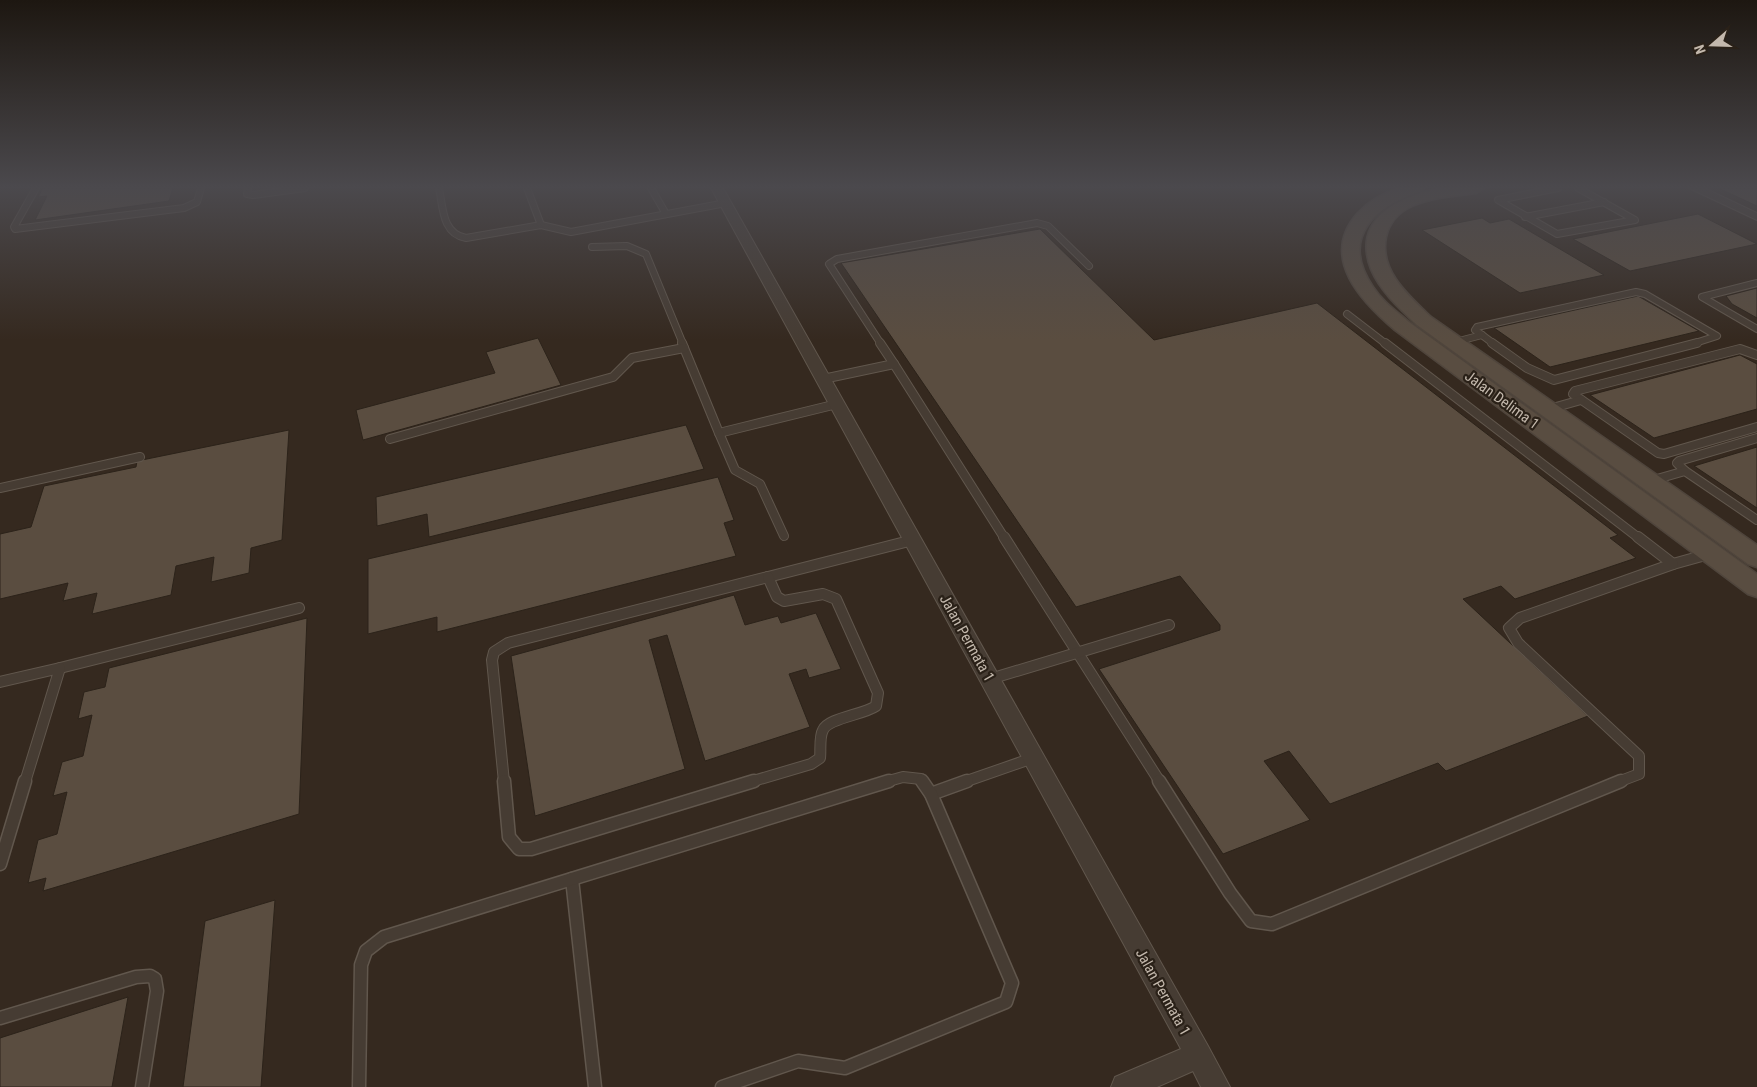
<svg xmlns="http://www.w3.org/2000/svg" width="1757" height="1087" viewBox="0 0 1757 1087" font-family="'Roboto Condensed',sans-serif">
	<rect width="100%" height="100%" fill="#35291f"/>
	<!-- building -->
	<g fill="#5a4d40" stroke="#2c231a">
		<polygon points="43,188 173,188 169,201 35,220 47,196 38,197"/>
		<polygon points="1718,188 1757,188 1757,206"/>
		<polygon points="1698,214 1757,244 1630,271 1573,239"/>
		<polygon points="1482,218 1490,223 1509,219 1604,275 1520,293 1422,230"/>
		<polygon points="1040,229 1154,340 1317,303 1618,535 1610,538 1636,558 1515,599 1501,586 1463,599 1588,716 1446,771 1438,763 1330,804 1289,751 1264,761 1310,820 1223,854 1099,669 1220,630 1220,625 1180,576 1076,607 841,263"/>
		<polygon points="1757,288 1757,318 1732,304 1726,296"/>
		<polygon points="1638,296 1699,331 1550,367 1494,328"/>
		<polygon points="538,338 561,385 363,440 356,410 495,373 486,352"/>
		<polygon points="1740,355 1757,364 1757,409 1654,438 1590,395"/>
		<polygon points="686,425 704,469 429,537 427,514 377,526 376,497"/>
		<polygon points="289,430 282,540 251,548 249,573 211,582 214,557 176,566 171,595 92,614 97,593 63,601 68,583 0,599 0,534 31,527 44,486 136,467 137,461"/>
		<polygon points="1757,447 1757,508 1694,466"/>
		<polygon points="718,477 734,520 724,523 736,556 437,632 437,617 368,634 368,559"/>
		<polygon points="734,595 745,625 778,616 781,623 816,613 841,669 809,678 806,669 789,674 810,727 705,761 667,635 649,640 685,769 535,816 511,656"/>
		<polygon points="307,618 299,814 43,891 46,878 28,883 38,840 57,834 67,792 53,796 62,762 83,756 92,715 78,719 84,692 105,687 109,668"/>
		<polygon points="275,900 261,1087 183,1087 205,921"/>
		<polygon points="128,997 112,1087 0,1087 0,1038"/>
	</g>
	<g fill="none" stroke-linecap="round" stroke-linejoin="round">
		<defs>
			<g id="lane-far3">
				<polyline points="36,188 14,227 15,229 184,208 197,202 201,188"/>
				<polyline points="248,188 247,194 253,195 305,188"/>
				<path d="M439 188C443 207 442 234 466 238L541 225 571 232 726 203"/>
				<polyline points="527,188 541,225"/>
				<polyline points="651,188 666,214"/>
				<polyline points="1558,188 1498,200 1557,234 1635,220 1578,188"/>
				<polyline points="1525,217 1604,202"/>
				<polyline points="592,247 627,246 646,254 683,344"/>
				<polyline points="1757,283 1702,297 1757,329"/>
				<polyline points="1347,314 1386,344"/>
				<polyline points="1482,335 1494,344"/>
				<polyline points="1482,335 1475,330 1477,327 1636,292 1645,294 1717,336 1692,344"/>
				<polyline points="1455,342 1482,335"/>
				<polyline points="881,344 829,264 837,259 1037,223 1048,226 1089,266"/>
			</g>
			<g id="lane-far2">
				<polyline points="682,343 719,433 837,404"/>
				<polyline points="1385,343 1640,539"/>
				<polyline points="1492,343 1527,368 1554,380 1697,343"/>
				<polyline points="1757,355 1740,349 1575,391 1573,394 1658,453 1664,454 1757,427"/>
				<polyline points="894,364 1005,539"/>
				<polyline points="823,379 894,364 880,343"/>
				<polyline points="1549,409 1581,400"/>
				<polyline points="719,433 735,470 760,484 784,536"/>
				<polyline points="390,439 613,377 632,358 684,348"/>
				<polyline points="1685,471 1677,463 1679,461 1757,438"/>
				<polyline points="1650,481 1685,471 1757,520"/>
				<polyline points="0,488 140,457"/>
			</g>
			<g id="lane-far1">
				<polyline points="1004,537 1160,782"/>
				<polyline points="1673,564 1709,554"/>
				<polyline points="768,577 913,540"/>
				<polyline points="60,668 299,608"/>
				<polyline points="990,679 1169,625"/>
				<polyline points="0,682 60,668 25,782"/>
				<polyline points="504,782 492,660 494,652 508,643 768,577"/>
				<path d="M750 782 811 764 820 758C821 750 819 737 823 730 828 718 863 715 876 706L878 693 836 599 823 594 784 601 777 597 768 577"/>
				<polyline points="885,782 903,777 921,779 923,782"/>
				<polyline points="964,782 1033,758"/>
				<polyline points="1618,782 1639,774 1639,756 1518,643 1509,628 1520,618 1673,564 1638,537"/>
			</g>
			<g id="lane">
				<polyline points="504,781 509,837 519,849 531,849 754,781"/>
				<polyline points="1159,781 1230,893 1251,921 1272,924 1621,781"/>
				<polyline points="931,794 967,781"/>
				<polyline points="0,864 25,781"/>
				<polyline points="572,879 595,1087"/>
				<polyline points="0,1018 136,977 150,976 155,979 157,991 142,1087"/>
				<polyline points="359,1087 361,965 366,951 384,937 889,781"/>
				<polyline points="722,1087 798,1061 845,1068 1006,1002 1012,983 931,794 922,781"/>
			</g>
			<g id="street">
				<polygon points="711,188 723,188 1208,1046 1230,1087 1201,1087 1193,1071 1157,1087 1111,1087 1115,1077 1181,1049"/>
				<polygon points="1689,188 1704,188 1757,213 1757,220"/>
			</g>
			<g id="secondary">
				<path d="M1399 188H1424L1422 191C1375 206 1339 237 1373 287 1382 301 1396 311 1409 322L1757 574V597L1748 594 1395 330C1362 302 1319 258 1357 214 1368 202 1383 193 1399 188Z"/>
				<path d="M1442 188H1484L1476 193C1455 196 1432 197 1412 206 1399 212 1389 223 1386 237 1379 271 1409 296 1431 317L1757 545V567L1748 564 1417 325C1400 309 1380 291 1371 269 1351 217 1402 195 1442 188Z"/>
			</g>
		</defs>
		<!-- lane-far3 casing -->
		<use href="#lane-far3" stroke="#61574d" stroke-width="8"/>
		<!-- lane-far2 casing -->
		<use href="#lane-far2" stroke="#61574d" stroke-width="10"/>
		<!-- lane-far1 casing -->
		<use href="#lane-far1" stroke="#61574d" stroke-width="12"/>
		<!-- lane casing -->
		<use href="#lane" stroke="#61574d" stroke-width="15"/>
		<!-- street casing -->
		<use href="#street" stroke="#61574d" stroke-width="2"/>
		<!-- secondary casing -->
		<use href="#secondary" stroke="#4f453c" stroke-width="3"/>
		<!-- lane-far3 -->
		<use href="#lane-far3" stroke="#463c33" stroke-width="6"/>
		<!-- lane-far2 -->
		<use href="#lane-far2" stroke="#463c33" stroke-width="8"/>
		<!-- lane-far1 -->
		<use href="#lane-far1" stroke="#463c33" stroke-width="10"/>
		<!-- lane -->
		<use href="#lane" stroke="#463c33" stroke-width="12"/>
		<!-- street -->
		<use href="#street" fill="#463c33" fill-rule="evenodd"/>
		<!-- secondary -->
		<use href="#secondary" fill="#594d41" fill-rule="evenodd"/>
	</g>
	<!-- sky -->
	<linearGradient id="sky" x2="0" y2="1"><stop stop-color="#1d1711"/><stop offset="0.55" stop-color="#4b494d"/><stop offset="1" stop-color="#4b494d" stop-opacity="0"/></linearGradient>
	<rect width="1757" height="340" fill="url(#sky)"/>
	<g text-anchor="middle" stroke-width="4.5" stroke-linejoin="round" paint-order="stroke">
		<!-- street labels -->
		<g font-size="15" fill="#c3b8ac" stroke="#2a2118">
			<text transform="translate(1502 400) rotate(36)" y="5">Jalan Delima 1</text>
			<text transform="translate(967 638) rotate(61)" y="5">Jalan Permata 1</text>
			<text transform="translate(1163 992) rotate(61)" y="5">Jalan Permata 1</text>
		</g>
	</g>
	<!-- north arrow -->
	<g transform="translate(1712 45) rotate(250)" stroke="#2a2118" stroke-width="4" paint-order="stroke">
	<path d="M0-4L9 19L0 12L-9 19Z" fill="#c3b8ac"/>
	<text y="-8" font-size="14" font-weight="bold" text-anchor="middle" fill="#c3b8ac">N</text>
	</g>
</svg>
